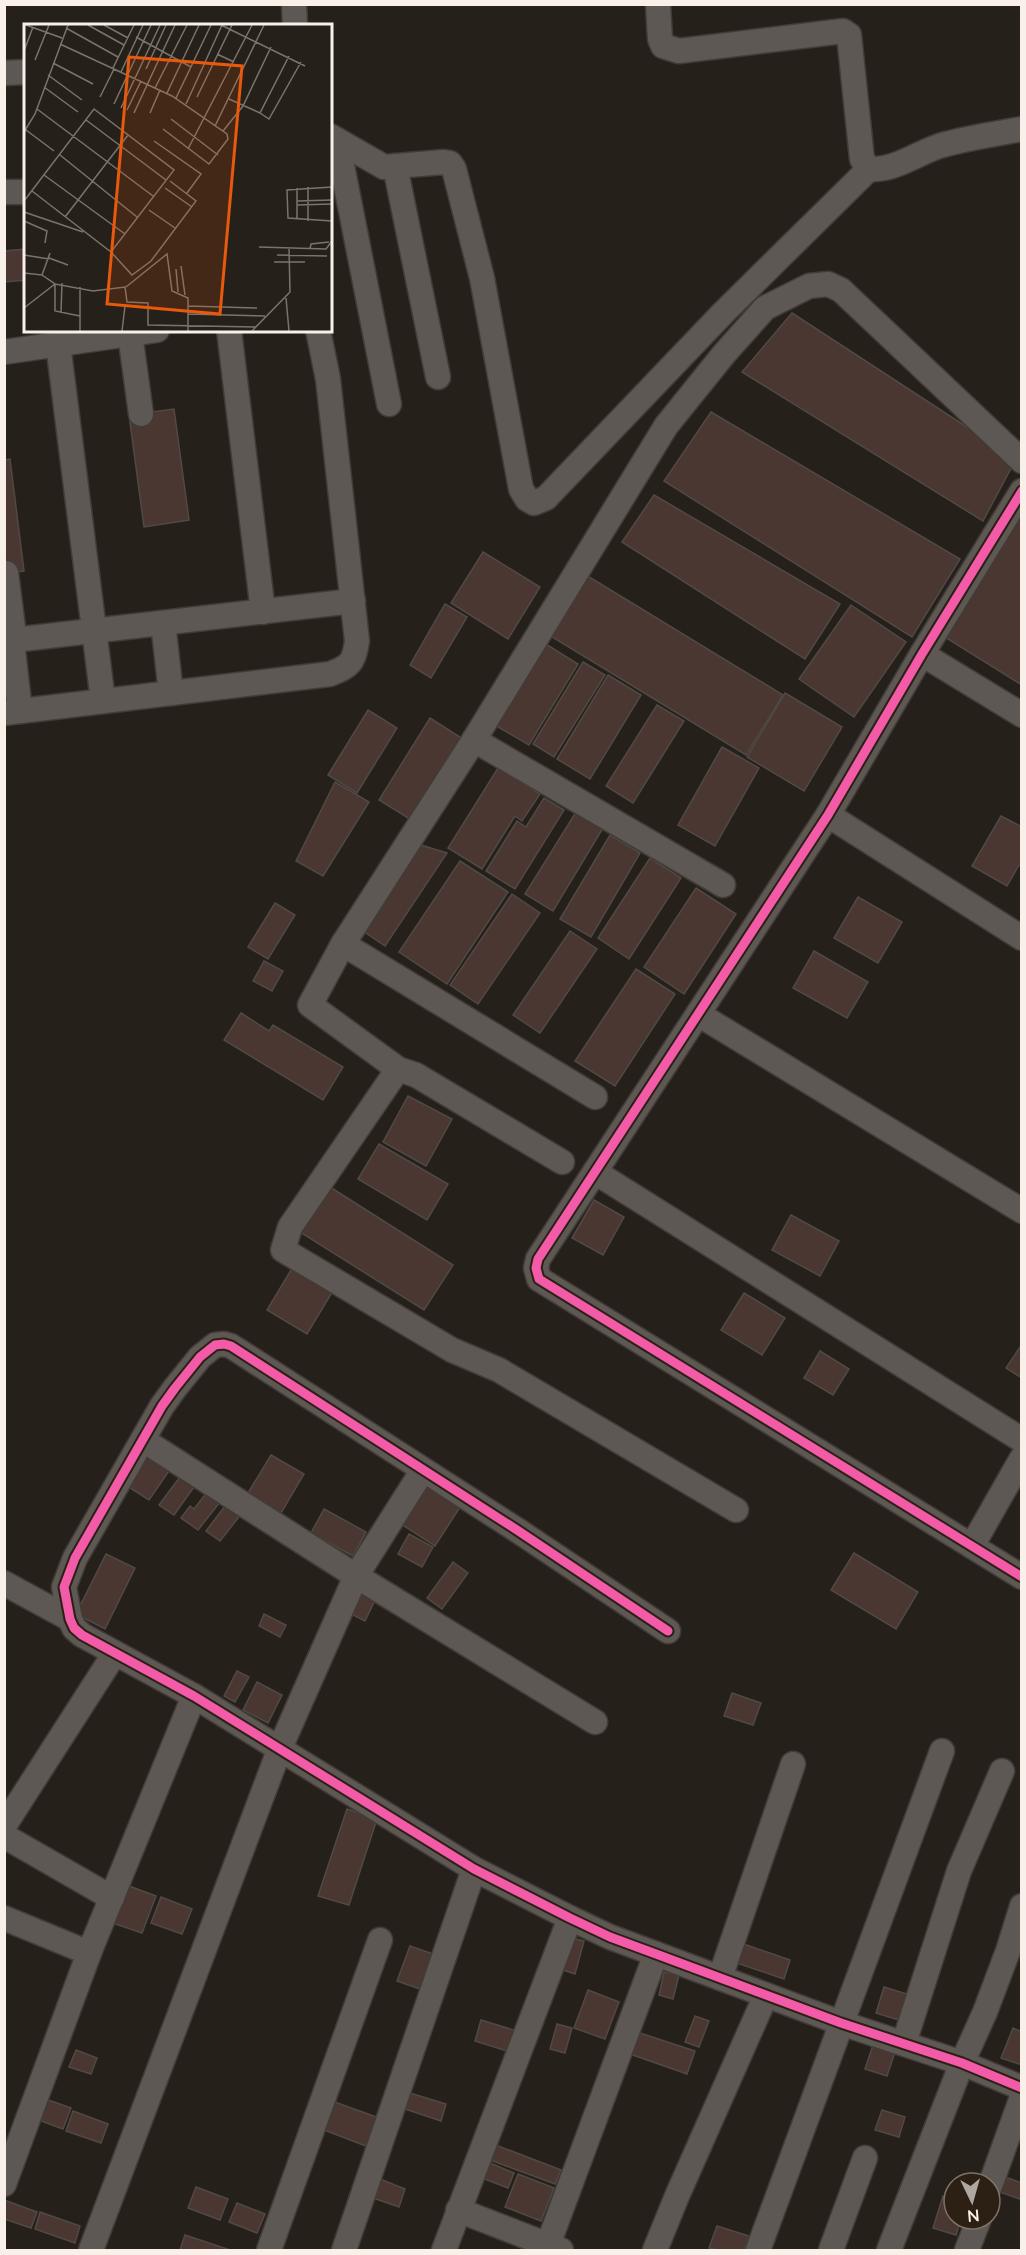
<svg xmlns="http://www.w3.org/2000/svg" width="1026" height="2255" viewBox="0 0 1026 2255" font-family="Lato,sans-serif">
	<rect width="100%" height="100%" fill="#26201a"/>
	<!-- building -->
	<g fill="#4a3731" stroke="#504946" stroke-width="1.5">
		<polygon points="26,249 26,280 4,282 4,251"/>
		<polygon points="792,313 1016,459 983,521 742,372"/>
		<polygon points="174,409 189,520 144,527 129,415"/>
		<polygon points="711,412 960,559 912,637 664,481"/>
		<polygon points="10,459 24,571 4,573 4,460"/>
		<polygon points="654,495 840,604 805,659 622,542"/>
		<polygon points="1022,504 1022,685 940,634"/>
		<polygon points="483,552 540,587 508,639 451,603"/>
		<polygon points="581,572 783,695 746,755 544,632"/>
		<polygon points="445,604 467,617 431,678 410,665"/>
		<polygon points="851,605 906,642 854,717 799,679"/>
		<polygon points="544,643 578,664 529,745 493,724"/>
		<polygon points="583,662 605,675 554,757 533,744"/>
		<polygon points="608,675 641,695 590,779 557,759"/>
		<polygon points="785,693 842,727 804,791 747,757"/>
		<polygon points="657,705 684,721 633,803 606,786"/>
		<polygon points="368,710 397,728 357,793 328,775"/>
		<polygon points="430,718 463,739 413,821 379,800"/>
		<polygon points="722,747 759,768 715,846 678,825"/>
		<polygon points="498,768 540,794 522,821 515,816 482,869 448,848"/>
		<polygon points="335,782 369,802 323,876 296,861"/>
		<polygon points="544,798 564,810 515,889 486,871 517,821 526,827"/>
		<polygon points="576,812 603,828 553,911 525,894"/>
		<polygon points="1001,816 1022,827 1022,867 1019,865 1007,886 972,866"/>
		<polygon points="610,835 640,853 591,937 560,919"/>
		<polygon points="421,845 447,853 385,946 363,931"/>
		<polygon points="650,858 681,878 629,959 598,938"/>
		<polygon points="460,861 508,892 447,984 399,952"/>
		<polygon points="696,888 736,914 684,994 644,967"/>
		<polygon points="512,894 540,913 478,1004 450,985"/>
		<polygon points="858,897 902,922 878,963 834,938"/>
		<polygon points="275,903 295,915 268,959 248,947"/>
		<polygon points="570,931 597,949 540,1033 513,1015"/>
		<polygon points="814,951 868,982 847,1018 793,988"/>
		<polygon points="264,961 283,971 272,991 253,981"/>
		<polygon points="636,969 675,994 615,1086 575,1061"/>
		<polygon points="241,1013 269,1031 273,1025 343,1067 323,1100 224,1040"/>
		<polygon points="408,1096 452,1119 426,1166 383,1142"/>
		<polygon points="379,1144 448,1184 427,1220 358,1179"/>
		<polygon points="330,1187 453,1265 424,1310 300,1232"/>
		<polygon points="594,1200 624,1217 603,1255 572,1238"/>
		<polygon points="791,1215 839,1241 820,1276 772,1250"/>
		<polygon points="294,1265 334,1289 307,1334 267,1310"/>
		<polygon points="744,1293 785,1318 762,1355 721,1330"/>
		<polygon points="1022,1344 1022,1378 1006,1368"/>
		<polygon points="820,1351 849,1369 833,1395 804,1378"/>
		<polygon points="146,1451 171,1468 149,1500 124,1484"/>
		<polygon points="271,1455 304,1474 281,1513 248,1493"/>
		<polygon points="185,1470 199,1480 174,1515 159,1505"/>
		<polygon points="428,1483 462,1504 435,1546 401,1524"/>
		<polygon points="211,1487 224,1497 198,1530 181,1518 190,1506 194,1509"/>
		<polygon points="228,1502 242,1513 220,1541 206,1531"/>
		<polygon points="324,1509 366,1532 353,1556 311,1533"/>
		<polygon points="409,1534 433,1547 422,1567 398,1554"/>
		<polygon points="854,1553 918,1592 896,1629 831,1590"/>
		<polygon points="106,1554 135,1568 105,1629 76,1614"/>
		<polygon points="453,1562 468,1573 442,1609 427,1598"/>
		<polygon points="359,1588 377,1596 365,1621 347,1612"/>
		<polygon points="264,1614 286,1625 280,1637 259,1626"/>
		<polygon points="237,1671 249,1677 235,1702 224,1696"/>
		<polygon points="257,1682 282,1695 268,1723 243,1710"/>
		<polygon points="732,1693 761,1703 753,1725 724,1716"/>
		<polygon points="347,1809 377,1819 349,1905 318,1896"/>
		<polygon points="121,1883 156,1896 142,1933 107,1921"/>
		<polygon points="161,1897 192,1909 182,1934 151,1923"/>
		<polygon points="572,1938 584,1941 575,1974 563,1970"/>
		<polygon points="738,1942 790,1960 784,1979 731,1961"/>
		<polygon points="410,1946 433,1954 420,1989 397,1981"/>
		<polygon points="664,1972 679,1975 673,1999 659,1995"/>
		<polygon points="884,1987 910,1995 902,2021 876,2013"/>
		<polygon points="588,1990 619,2002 605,2039 574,2028"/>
		<polygon points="695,2016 709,2021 699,2047 685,2042"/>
		<polygon points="481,2020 517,2031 510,2052 475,2041"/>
		<polygon points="557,2024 572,2028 565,2053 550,2049"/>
		<polygon points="1013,2028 1022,2032 1022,2065 1001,2058"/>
		<polygon points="637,2032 695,2051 687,2074 630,2054"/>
		<polygon points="873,2045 895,2052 887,2076 865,2069"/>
		<polygon points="76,2050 97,2058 91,2074 69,2067"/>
		<polygon points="410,2093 446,2104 441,2121 405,2109"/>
		<polygon points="40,2097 71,2108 63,2129 33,2118"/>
		<polygon points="329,2100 382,2119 371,2148 319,2128"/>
		<polygon points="882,2110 905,2117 899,2137 875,2130"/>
		<polygon points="73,2111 108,2124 101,2143 66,2131"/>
		<polygon points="488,2142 561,2170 555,2184 482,2157"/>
		<polygon points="483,2160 514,2173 508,2188 477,2176"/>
		<polygon points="518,2174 554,2188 541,2221 505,2207"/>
		<polygon points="1005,2177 1022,2183 1022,2200 1000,2192"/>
		<polygon points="380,2179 405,2189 399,2207 373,2198"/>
		<polygon points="196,2187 228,2199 220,2220 188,2208"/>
		<polygon points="943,2196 954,2199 954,2219 961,2219 956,2235 933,2228"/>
		<polygon points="4,2200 37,2212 31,2228 4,2219"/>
		<polygon points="237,2203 265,2214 257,2233 229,2222"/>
		<polygon points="40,2212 80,2226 75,2243 35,2229"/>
		<polygon points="717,2226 749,2236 744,2250 717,2250 709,2248"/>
		<polygon points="185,2235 230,2250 180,2250"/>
	</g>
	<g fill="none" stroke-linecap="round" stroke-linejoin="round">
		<defs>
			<g id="minor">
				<polyline points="294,4 295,26"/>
				<path d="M658 4 660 39 663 46 679 51 843 31 849 35 862 159 869 169C894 171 916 154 939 146 966 138 994 134 1022 129"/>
				<polyline points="4,73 26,72"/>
				<polyline points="330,136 384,167 444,162 450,163 454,169 482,278 521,489 527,499 534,503 546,498 723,313 869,169"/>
				<polyline points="337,140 389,404"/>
				<polyline points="395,166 438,377"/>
				<polyline points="4,192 26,192"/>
				<polyline points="229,330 263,612"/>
				<polyline points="130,334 141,414"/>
				<polyline points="58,344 103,701"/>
				<polyline points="4,352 157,330"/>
				<polyline points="1022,491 922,654 828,815 538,1259 536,1268 539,1279 1022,1577"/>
				<polyline points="6,573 15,643"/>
				<polyline points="163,623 171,693"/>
				<polyline points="922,654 1022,715"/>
				<polyline points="20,711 13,650 15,643 22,639 353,601"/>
				<path d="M4 713 330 674C350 666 354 663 357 641L328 379 318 330"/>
				<polyline points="474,740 723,885"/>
				<polyline points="828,815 1022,938"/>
				<polyline points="343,944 595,1097"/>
				<polyline points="698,1014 1022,1211"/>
				<polyline points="398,1069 290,1227 283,1250 452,1350 499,1370 736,1510"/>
				<polyline points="562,1162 416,1075 398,1069 310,1005 343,944 474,740 666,426 724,354 765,308 809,286 828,284 841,290 1022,461"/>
				<polyline points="595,1172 1022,1440"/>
				<polyline points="143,1440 356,1576 595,1722"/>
				<polyline points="972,1546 1022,1458"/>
				<polyline points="4,1583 70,1619"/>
				<polyline points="668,1631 517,1530 231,1346 224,1344 215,1345 200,1357 175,1388 162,1406 75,1558 64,1587 70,1619 74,1628 82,1635 194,1696 474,1869 570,1918 610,1937 656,1954 841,2023 962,2063 1022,2088"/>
				<polyline points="4,1826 115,1653"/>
				<polyline points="4,1836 112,1898"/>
				<polyline points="4,1918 89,1953"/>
				<polyline points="720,1978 793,1764"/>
				<polyline points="904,2043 959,1871 1002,1771"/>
				<polyline points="4,2184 89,1953 194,1696"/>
				<polyline points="990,2186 1022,2097"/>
				<polyline points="458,2210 561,2250"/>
				<polyline points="91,2250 280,1748 356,1576 423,1470"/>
				<polyline points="269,2250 380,1940"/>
				<polyline points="344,2250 474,1869"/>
				<polyline points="444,2250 570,1918"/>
				<polyline points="546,2250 656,1954"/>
				<polyline points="655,2250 677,2196 766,1995"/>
				<polyline points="758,2250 942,1751"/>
				<polyline points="831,2250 865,2158"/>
				<polyline points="889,2250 962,2063 985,2012 1008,1951 1022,1906"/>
				<polyline points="967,2250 979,2219"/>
			</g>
		</defs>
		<!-- minor casing -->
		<use href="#minor" stroke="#413c37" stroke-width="27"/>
		<!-- minor -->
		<use href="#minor" stroke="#5d5853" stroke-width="24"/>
		<defs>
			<g id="cycleway">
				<polyline points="1022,491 922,654 828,815 538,1259 536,1268 539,1279 1022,1577"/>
				<polyline points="668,1631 517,1530 231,1346 224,1344 215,1345 200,1357 175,1388 162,1406 75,1558 64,1587 70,1619 74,1628 82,1635 194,1696 474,1869 570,1918 610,1937 656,1954 841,2023 962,2063 1022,2088"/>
			</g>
		</defs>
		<!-- cycleway casing -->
		<use href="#cycleway" stroke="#2c2014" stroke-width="13"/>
		<!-- cycleway -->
		<use href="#cycleway" stroke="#f35aa7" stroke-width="9"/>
	</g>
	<!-- overview -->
	<g transform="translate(24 24)">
		<rect width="308" height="308" fill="#26201a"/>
		<path fill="none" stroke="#7a746d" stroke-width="1.5" d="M2 1 38 14M64 1 100 21M80 1 104 14M197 1 281 42M42 4 94 33M112 13 167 43M36 20 148 72 203 110 204 115 185 140 139 105M0 27 9 3M193 30 210 38M265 32 236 89 245 95 277 38M11 36 25 1M29 39 69 60M89 44 110 1M122 45 142 1M97 48 119 1M24 51 58 76M20 63 54 88M131 64 163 1M143 69 175 1M76 73 90 45M173 73 208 1M152 74 187 1M205 75 236 89M90 80 127 1M162 80 198 1M97 84 136 1M13 85 129 172M103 86 117 57M110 89 151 1M126 89 136 66M147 95 194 131M62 96 142 156M191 102 240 1M2 106 30 127M199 107 219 82 247 23M0 108 11 90 44 1M130 117 177 150 163 169M164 125 228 1M36 131 113 193M20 151 101 210M284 163V197M308 163 263 166 264 194 308 197M141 164 168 183M273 164V196M0 177 70 85 150 146 87 228 8 167M273 177 308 176M273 181 308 180M125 186 151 204M0 188 59 208M41 193 104 111M0 197 23 207 21 219M235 223 302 225 308 217M286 225 287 220 305 218M87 228 108 251 127 237 172 177 146 157M0 231 25 235M253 231 303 232M25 234 44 241M250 238H281M157 242 161 271M308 242V264M152 245 154 268M0 249 18 251 26 229M18 251 31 260V287L56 292M102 263 143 230 148 267 164 274V307M262 274 265 307M164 282 233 284M0 284 31 260 69 267 101 263 103 278 124 279V301L232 303M37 288 38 259M164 290 241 292M56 307V263M98 307 101 282M228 307 266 268 265 225"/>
		<path fill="#e8590c" fill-opacity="0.15" stroke="#e8590c" stroke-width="3" d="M105 33 218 42 196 290 83 280Z"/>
		<rect width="308" height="308" fill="none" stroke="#f9f1e9" stroke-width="3"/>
	</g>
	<!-- border -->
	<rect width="1026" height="2255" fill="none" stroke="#f9f1e9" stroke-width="12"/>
	<!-- north arrow -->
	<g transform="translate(972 2201) rotate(175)"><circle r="28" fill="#2c2014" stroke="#7e7469" stroke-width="1.5"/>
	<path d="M0-4.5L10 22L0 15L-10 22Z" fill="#afa8a1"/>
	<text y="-9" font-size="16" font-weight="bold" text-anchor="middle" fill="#f9f1e9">N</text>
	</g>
</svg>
